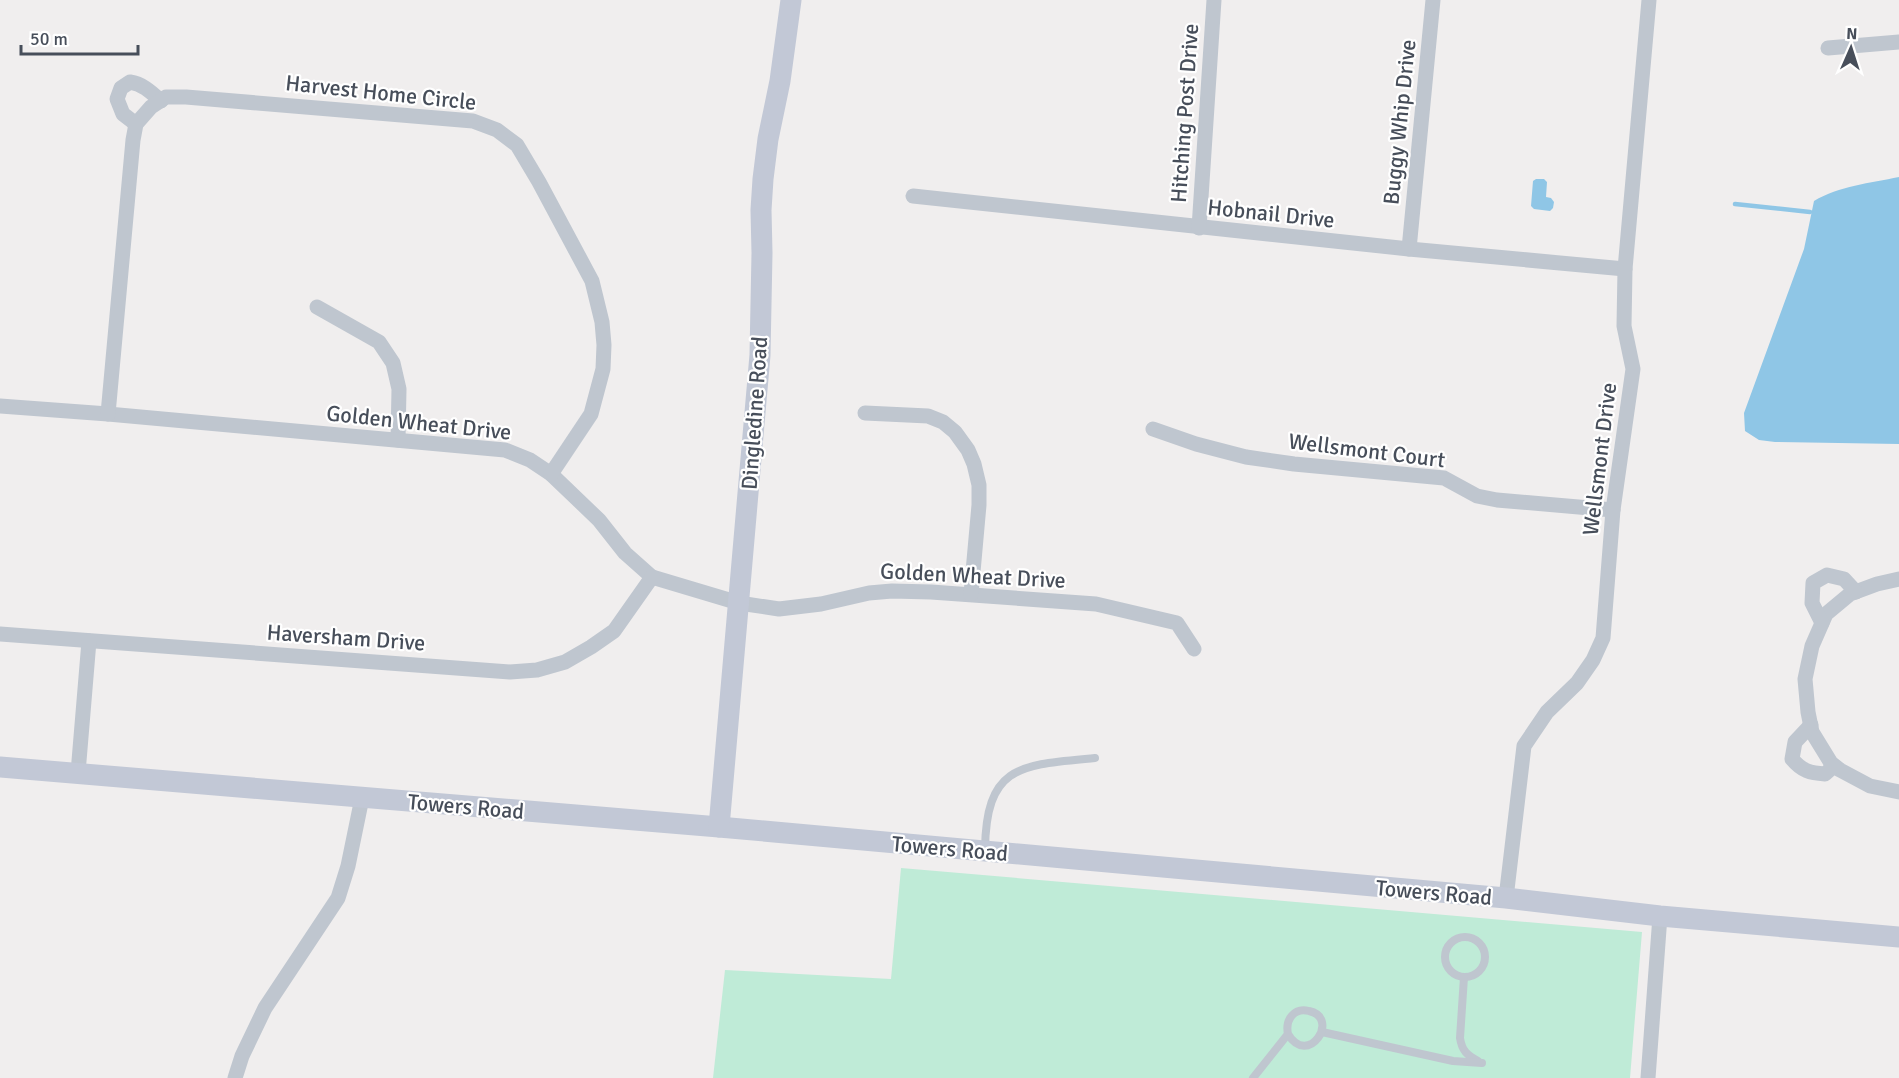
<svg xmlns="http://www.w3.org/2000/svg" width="1899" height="1078" viewBox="0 0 1899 1078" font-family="Signika,sans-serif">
	<rect width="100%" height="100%" fill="#f0eeee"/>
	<!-- green -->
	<polygon fill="#bfebd7" points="901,868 1642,932 1630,1078 713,1078 725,970 891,979"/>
	<!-- water -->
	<g fill="#8fc6e6">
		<path d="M1899 177V444L1775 442 1759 440 1745 431 1744 413 1804 249 1814 201C1839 186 1870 183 1899 177Z"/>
		<polygon points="1536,179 1544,179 1547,182 1546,197 1551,198 1554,202 1553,208 1550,211 1534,209 1531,206 1533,181"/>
	</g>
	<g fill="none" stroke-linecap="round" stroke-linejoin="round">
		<!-- stream -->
		<polyline stroke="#8fc6e6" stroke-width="4.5" points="1735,204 1810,212"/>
		<!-- lane -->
		<g stroke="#bfc6cf" stroke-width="8">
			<path d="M985 850C986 764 1021 765 1095 758"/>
			<circle cx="1465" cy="957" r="20"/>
			<path d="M1464 977 1460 1038C1462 1051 1467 1055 1478 1061"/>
			<polyline points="1322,1032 1453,1061 1482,1063"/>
			<path d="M1253 1078 1288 1034C1285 1020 1294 1007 1309 1011 1341 1018 1308 1068 1288 1034"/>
		</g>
		<!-- street -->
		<g stroke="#bfc6cf" stroke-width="15">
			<polyline points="1828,48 1899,42"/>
			<path d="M136 124 123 114 117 99 121 88 130 82C143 84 151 92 161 101"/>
			<polyline points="913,196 1409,249 1625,269"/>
			<polyline points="1199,228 1214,0"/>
			<polyline points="1409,249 1433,0"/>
			<polyline points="317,307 379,342 393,363 399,389 398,440"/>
			<polyline points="0,406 108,414 505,450 530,460 551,474 599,520 625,553 652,577 739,603 779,609 821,604 869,593 892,591 931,592 1096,604 1177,623 1194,649"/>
			<polyline points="865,413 928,416 943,422 955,432 968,450 974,464 979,485 979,505 971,594"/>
			<polyline points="108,414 133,140 136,124 151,107 166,97 186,97 473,121 497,130 517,145 539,182 592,281 602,322 604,345 603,369 591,414 551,474"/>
			<polyline points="1153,429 1196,444 1246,457 1294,464 1444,478 1477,496 1497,500 1613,510"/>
			<polyline points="1899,579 1877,584 1850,594 1826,614 1812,646 1805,679 1808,712 1812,732 1831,763 1840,770 1870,786 1899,792"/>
			<polyline points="1822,623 1812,603 1813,583 1827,575 1844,579 1856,592"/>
			<polyline points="0,634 510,672 537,670 565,662 591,647 614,631 652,577"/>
			<path d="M1811 725 1795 742 1792 759C1802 771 1810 773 1825 774L1834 766"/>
			<polyline points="78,773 89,641"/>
			<polyline points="1506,898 1524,746 1547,712 1577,683 1593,660 1603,638 1613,510 1633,369 1624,326 1625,269 1649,0"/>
			<polyline points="235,1078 242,1056 265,1008 338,898 348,866 362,798"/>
			<polyline points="1648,1078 1660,916"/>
		</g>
		<!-- secondary -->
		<g stroke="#c2c8d6" stroke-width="21">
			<polyline points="0,767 719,827 1506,898 1660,916 1899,937"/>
			<polyline points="719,827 760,355 762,253 761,210 763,179 768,139 780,81 791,0"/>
		</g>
	</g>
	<g text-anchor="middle" stroke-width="4.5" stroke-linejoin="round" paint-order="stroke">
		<!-- street labels -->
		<g font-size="22" fill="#474e5a" stroke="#fff">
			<text transform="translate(381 92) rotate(6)" y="8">Harvest Home Circle</text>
			<text transform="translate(1184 113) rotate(-86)" y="8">Hitching Post Drive</text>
			<text transform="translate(1399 122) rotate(-84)" y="8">Buggy Whip Drive</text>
			<text transform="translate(1271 213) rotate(6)" y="8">Hobnail Drive</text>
			<text transform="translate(754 413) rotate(-86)" y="8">Dingledine Road</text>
			<text transform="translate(419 422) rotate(6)" y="8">Golden Wheat Drive</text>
			<text transform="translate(1367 450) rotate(7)" y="8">Wellsmont Court</text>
			<text transform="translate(1599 459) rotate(-83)" y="8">Wellsmont Drive</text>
			<text transform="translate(973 575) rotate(3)" y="8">Golden Wheat Drive</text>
			<text transform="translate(346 637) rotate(4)" y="8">Haversham Drive</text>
			<text transform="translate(466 806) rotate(5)" y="8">Towers Road</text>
			<text transform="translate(950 848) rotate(5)" y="8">Towers Road</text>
			<text transform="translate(1434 892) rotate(5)" y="8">Towers Road</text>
		</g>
	</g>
	<!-- north arrow -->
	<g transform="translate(1851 48) rotate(3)" stroke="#ffffff" stroke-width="4.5" paint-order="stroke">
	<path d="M0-4.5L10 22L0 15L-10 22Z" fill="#474e5a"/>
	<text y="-9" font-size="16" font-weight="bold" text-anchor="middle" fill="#474e5a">N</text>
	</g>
	<!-- scale -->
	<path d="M21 45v9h117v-9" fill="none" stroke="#474e5a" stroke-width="3"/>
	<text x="30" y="45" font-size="18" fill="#474e5a" stroke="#ffffff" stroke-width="4.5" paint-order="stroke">50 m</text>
</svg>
